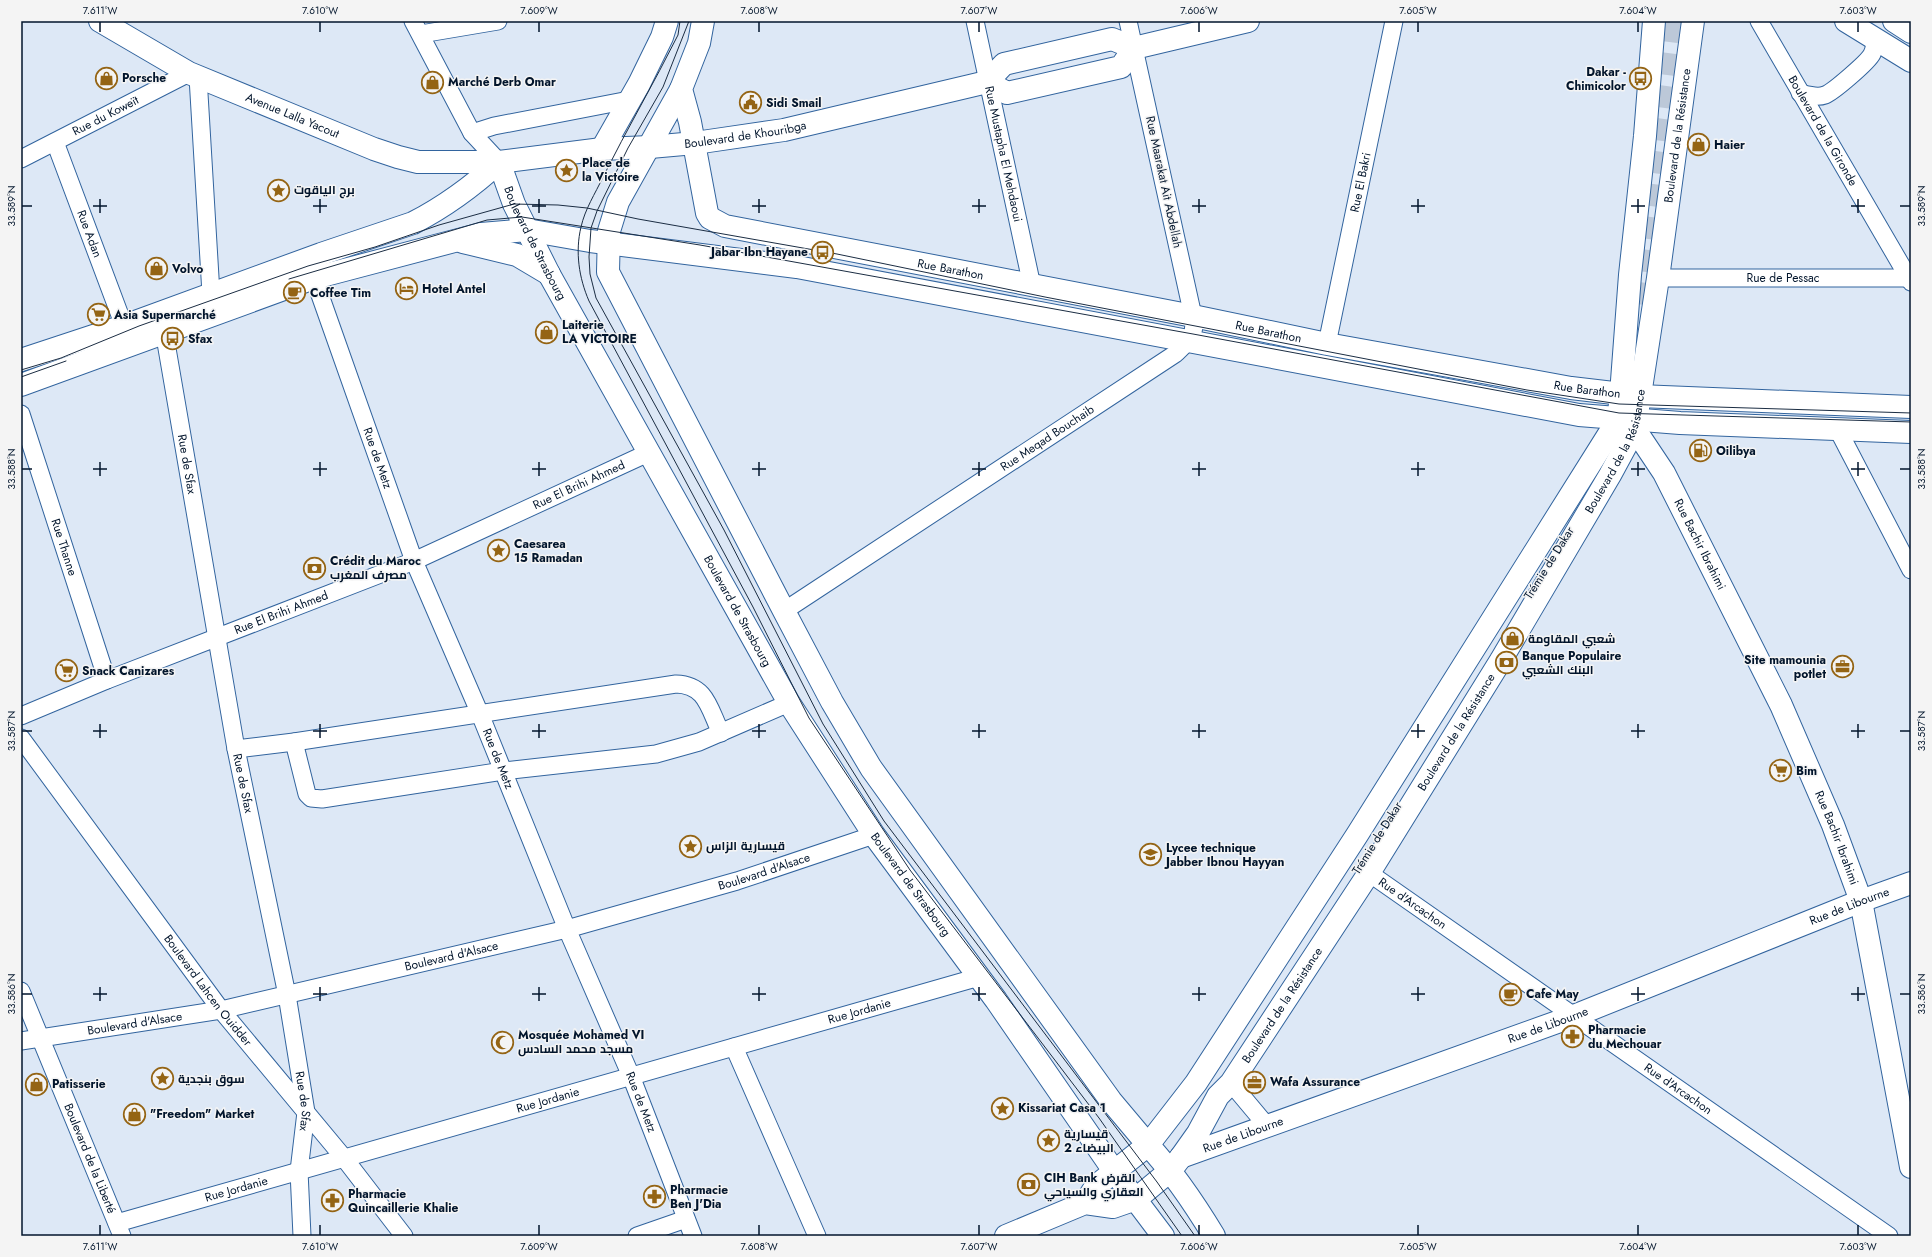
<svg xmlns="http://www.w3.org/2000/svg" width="1932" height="1257" viewBox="0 0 1932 1257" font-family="Jost,Cairo,sans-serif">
	<rect width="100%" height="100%" fill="#dde8f6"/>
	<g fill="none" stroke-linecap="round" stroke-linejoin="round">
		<!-- primary-tunnel -->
		<polyline stroke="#bcc8d8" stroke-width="22" stroke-dasharray="22 11" stroke-linecap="butt" points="1637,304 1673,21"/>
		<defs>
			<g id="street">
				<polyline points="413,21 472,133 499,162"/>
				<path id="s1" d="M975 21 1032 286"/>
				<path id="s2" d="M1759 21 1911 282"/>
				<polyline points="421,34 498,21"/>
				<polyline points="198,77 211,294"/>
				<path d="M1800 93C1808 95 1817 98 1825 95 1833 92 1868 62 1872 54 1874 50 1875 44 1875 39"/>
				<polyline points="472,133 494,126 629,100"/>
				<path id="s3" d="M55 142 124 326"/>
				<path id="s4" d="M21 159 189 73"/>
				<path id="s5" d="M314 278 414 561 480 714 567 929 631 1076 693 1236"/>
				<path id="s6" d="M1658 278H1908"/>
				<path id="s7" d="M164 331 236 749 287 995 306 1112 299 1171 302 1236"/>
				<path id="s8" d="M1327 344 1394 21"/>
				<path id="s9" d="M21 414 107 680"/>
				<polyline points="1837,428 1911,570"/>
				<path id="s10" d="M784 611 1175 354C1188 342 1197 335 1193 316L1128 21"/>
				<path id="s11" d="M21 716 107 680 414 561 648 453"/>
				<path id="s12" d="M21 738 221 1010 344 1158 404 1236"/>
				<polyline points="294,742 307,794 311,798 322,799 503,771 656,754 699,742 789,703"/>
				<path d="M236 749 294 742 676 684C707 685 709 709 721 733"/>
				<path id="s13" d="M1369 873 1889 1236"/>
				<path id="s14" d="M21 991 122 1236"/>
				<path id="s15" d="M21 1041 221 1010 567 929 737 881 874 835"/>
				<polyline points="734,1047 817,1236"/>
				<polyline points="1231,1083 1267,1126"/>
				<path id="s16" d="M117 1223 979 977"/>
				<polyline points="637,1236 686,1219"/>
			</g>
			<g id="secondary">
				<path id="s17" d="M100 21 189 73 374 149 398 157 418 162H499L602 149 650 147 695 143 784 130 987 82 1004 64 1112 39 1134 48 1248 21"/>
				<path id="s18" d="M703 21 699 43 681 89 690 122 707 213 710 218 725 226 1193 316 1327 344 1571 388 1639 396 1911 407"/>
				<polyline points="987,82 1007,93 1121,67 1134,48"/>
				<polyline points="681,89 618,202 609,231 608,272 784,611 832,702 871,768 1111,1101 1148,1145"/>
				<polyline points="602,149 639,84 662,37 667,21"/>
				<path id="s19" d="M499 162 514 204 549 274 789 703 874 835 996 1000 1114 1171"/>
				<polyline points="463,242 517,255 549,274"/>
				<path d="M21 360 124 326 321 254 413 223C444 207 474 185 499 162"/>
				<polyline points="21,385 314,278 481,234 527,230 590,241 797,267 1579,415 1680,423 1911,432"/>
				<path id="s20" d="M1634 428 1664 473 1781 705 1833 825 1861 901 1911 1167"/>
				<path id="s21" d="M1181 1157 1574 1016 1861 901 1911 883"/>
			</g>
			<g id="primary">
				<polyline points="1846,21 1911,61"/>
				<polyline points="1894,21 1911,32"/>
				<path d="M1148 1145C1174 1173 1194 1203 1214 1236"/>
				<polyline points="1114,1171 1163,1236"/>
				<polyline points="1085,1203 1096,1186 1148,1145 1196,1083 1357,835 1614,426 1619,413 1621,394 1630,275 1645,136 1654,21"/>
				<path id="s22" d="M1006 1236 1085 1203 1113 1207 1136 1199 1171 1170 1181 1157 1198 1133 1218 1096 1231 1083 1369 873 1501 660 1610 475 1630 438 1636 421 1658 278 1693 21"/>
			</g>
		</defs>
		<!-- street casing -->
		<use href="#street" stroke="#32649e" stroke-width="19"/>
		<!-- secondary casing -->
		<use href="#secondary" stroke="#32649e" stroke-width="24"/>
		<!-- primary casing -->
		<use href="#primary" stroke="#32649e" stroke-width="24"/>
		<!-- street -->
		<use href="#street" stroke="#fff" stroke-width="17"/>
		<!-- secondary -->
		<use href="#secondary" stroke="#fff" stroke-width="22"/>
		<!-- primary -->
		<use href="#primary" stroke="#fff" stroke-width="22"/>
		<!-- tram -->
		<g stroke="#1b2d43" stroke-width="1">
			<path d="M680 21 678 35C654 83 627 129 603 177 595 194 585 209 581 227 575 252 579 278 589 301L753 607 809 718 910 870 1099 1118 1182 1236"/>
			<polyline points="689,21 663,87 628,148 597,211 591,228 589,257 590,274 596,298 724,530 823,724 884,821 1157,1182 1195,1236"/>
			<polyline points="289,279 487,220 522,217 700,245 1193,334 1619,413 1911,422"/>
			<polyline points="21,370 61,358 139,326 308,266 375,247 439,225 514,204 558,205 587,208 638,219 837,254 1045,297 1527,390 1619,404 1911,413"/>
			<polyline points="21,377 66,361"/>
		</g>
	</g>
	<!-- ticks -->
	<path fill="none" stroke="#02152c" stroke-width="1.5" d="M100 22V32M320 22V32M539 22V32M759 22V32M979 22V32M1199 22V32M1418 22V32M1638 22V32M1858 22V32M100 199V213M320 199V213M539 199V213M759 199V213M979 199V213M1199 199V213M1418 199V213M1638 199V213M1858 199V213M22 206H32M93 206H107M313 206H327M532 206H546M752 206H766M972 206H986M1192 206H1206M1411 206H1425M1631 206H1645M1851 206H1865M1900 206H1910M100 462V476M320 462V476M539 462V476M759 462V476M979 462V476M1199 462V476M1418 462V476M1638 462V476M1858 462V476M22 469H32M93 469H107M313 469H327M532 469H546M752 469H766M972 469H986M1192 469H1206M1411 469H1425M1631 469H1645M1851 469H1865M1900 469H1910M100 724V738M320 724V738M539 724V738M759 724V738M979 724V738M1199 724V738M1418 724V738M1638 724V738M1858 724V738M22 731H32M93 731H107M313 731H327M532 731H546M752 731H766M972 731H986M1192 731H1206M1411 731H1425M1631 731H1645M1851 731H1865M1900 731H1910M100 987V1001M320 987V1001M539 987V1001M759 987V1001M979 987V1001M1199 987V1001M1418 987V1001M1638 987V1001M1858 987V1001M22 994H32M93 994H107M313 994H327M532 994H546M752 994H766M972 994H986M1192 994H1206M1411 994H1425M1631 994H1645M1851 994H1865M1900 994H1910M100 1225V1235M320 1225V1235M539 1225V1235M759 1225V1235M979 1225V1235M1199 1225V1235M1418 1225V1235M1638 1225V1235M1858 1225V1235"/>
	<!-- icons -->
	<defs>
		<symbol id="shop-ring" viewBox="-11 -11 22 22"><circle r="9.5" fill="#f4f4f4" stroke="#946414" stroke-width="1.5"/><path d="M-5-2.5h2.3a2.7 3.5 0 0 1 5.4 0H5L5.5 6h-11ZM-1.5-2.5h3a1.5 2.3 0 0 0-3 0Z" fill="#946414"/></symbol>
		<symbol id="bus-ring" viewBox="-11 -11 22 22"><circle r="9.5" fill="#f4f4f4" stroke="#946414" stroke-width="1.5"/><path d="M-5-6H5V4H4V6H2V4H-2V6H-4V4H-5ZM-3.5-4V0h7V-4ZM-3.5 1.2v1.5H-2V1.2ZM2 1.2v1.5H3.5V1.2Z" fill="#946414"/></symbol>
		<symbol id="civic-ring" viewBox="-11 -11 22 22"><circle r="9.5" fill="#f4f4f4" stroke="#946414" stroke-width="1.5"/><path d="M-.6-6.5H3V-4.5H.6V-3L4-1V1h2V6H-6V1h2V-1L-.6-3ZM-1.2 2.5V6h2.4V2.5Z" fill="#946414"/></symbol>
		<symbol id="sight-ring" viewBox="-11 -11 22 22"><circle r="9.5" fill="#f4f4f4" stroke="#946414" stroke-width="1.5"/><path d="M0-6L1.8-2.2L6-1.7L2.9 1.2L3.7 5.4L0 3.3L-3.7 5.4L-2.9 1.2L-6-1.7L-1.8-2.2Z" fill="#946414"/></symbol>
		<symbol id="hotel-ring" viewBox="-11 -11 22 22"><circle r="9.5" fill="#f4f4f4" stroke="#946414" stroke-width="1.5"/><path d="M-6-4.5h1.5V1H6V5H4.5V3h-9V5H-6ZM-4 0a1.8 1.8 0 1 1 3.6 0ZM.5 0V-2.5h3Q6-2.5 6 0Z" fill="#946414"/></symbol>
		<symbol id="cafe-ring" viewBox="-11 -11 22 22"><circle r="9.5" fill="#f4f4f4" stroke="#946414" stroke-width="1.5"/><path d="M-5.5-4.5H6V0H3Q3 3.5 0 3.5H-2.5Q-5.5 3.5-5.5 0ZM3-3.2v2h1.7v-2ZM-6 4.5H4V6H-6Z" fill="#946414"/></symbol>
		<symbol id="supermarket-ring" viewBox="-11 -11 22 22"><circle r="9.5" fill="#f4f4f4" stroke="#946414" stroke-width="1.5"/><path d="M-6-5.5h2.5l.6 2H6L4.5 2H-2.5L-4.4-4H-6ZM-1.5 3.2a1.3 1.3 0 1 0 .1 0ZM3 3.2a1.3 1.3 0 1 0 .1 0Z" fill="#946414"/></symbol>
		<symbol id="fuel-ring" viewBox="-11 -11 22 22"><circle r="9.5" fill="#f4f4f4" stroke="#946414" stroke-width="1.5"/><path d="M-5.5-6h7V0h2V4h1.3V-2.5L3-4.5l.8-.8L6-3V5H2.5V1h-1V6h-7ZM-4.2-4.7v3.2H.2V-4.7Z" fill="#946414"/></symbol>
		<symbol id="bank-ring" viewBox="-11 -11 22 22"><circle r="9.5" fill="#f4f4f4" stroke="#946414" stroke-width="1.5"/><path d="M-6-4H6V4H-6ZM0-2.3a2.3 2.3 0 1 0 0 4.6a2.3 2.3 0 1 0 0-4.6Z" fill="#946414"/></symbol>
		<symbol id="office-ring" viewBox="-11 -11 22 22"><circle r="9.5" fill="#f4f4f4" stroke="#946414" stroke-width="1.5"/><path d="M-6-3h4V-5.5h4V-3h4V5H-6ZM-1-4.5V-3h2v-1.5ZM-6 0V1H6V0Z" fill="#946414"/></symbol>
		<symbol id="university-ring" viewBox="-11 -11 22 22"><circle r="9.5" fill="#f4f4f4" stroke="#946414" stroke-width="1.5"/><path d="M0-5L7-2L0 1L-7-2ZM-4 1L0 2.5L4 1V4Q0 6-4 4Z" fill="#946414"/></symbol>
		<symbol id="pharmacy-ring" viewBox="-11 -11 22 22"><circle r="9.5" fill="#f4f4f4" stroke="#946414" stroke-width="1.5"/><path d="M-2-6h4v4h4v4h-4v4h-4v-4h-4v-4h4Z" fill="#946414"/></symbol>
		<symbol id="mosque-ring" viewBox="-11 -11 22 22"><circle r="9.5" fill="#f4f4f4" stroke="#946414" stroke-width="1.5"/><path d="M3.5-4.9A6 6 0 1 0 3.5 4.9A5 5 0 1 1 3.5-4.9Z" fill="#946414"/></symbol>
	</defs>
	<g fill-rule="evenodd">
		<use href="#shop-ring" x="94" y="66" width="25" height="25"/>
		<use href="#bus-ring" x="1628" y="66" width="25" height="25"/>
		<use href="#shop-ring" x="420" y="70" width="25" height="25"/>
		<use href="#civic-ring" x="738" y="90" width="25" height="25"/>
		<use href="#shop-ring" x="1686" y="132" width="25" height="25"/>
		<use href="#sight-ring" x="554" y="158" width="25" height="25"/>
		<use href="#sight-ring" x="266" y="178" width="25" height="25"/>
		<use href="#bus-ring" x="810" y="240" width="25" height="25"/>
		<use href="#shop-ring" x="144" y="256" width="25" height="25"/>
		<use href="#hotel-ring" x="394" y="276" width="25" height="25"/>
		<use href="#cafe-ring" x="282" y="280" width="25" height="25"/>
		<use href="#supermarket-ring" x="86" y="302" width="25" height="25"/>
		<use href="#shop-ring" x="534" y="320" width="25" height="25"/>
		<use href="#bus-ring" x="160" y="326" width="25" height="25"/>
		<use href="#fuel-ring" x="1688" y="438" width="25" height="25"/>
		<use href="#sight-ring" x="486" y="538" width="25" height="25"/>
		<use href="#bank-ring" x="302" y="556" width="25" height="25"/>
		<use href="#shop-ring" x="1500" y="626" width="25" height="25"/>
		<use href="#bank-ring" x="1494" y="650" width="25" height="25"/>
		<use href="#office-ring" x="1830" y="654" width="25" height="25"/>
		<use href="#supermarket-ring" x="54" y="658" width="25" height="25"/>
		<use href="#supermarket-ring" x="1768" y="758" width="25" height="25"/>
		<use href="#sight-ring" x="678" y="834" width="25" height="25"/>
		<use href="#university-ring" x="1138" y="842" width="25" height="25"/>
		<use href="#cafe-ring" x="1498" y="982" width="25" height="25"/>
		<use href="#pharmacy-ring" x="1560" y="1024" width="25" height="25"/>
		<use href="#mosque-ring" x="490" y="1030" width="25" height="25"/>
		<use href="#sight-ring" x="150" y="1066" width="25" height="25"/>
		<use href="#office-ring" x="1242" y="1070" width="25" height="25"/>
		<use href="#shop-ring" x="24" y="1072" width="25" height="25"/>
		<use href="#sight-ring" x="990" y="1096" width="25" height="25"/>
		<use href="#shop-ring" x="122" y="1102" width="25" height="25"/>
		<use href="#sight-ring" x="1036" y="1128" width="25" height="25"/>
		<use href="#bank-ring" x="1016" y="1172" width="25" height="25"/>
		<use href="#pharmacy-ring" x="642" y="1184" width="25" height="25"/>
		<use href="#pharmacy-ring" x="320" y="1188" width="25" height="25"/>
	</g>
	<g text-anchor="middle" stroke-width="3" stroke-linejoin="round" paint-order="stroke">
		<!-- poi labels -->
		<g font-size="12" font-weight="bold" fill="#02152c" stroke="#f4f4f4" text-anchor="start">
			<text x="1626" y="76" text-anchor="end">Dakar -<tspan x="1626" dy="14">Chimicolor</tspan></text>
			<text x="122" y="82">Porsche</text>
			<text x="448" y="86">Marché Derb Omar</text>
			<text x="766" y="107">Sidi Smail</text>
			<text x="1714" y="149">Haier</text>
			<text x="582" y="167">Place de<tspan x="582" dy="14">la Victoire</tspan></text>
			<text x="294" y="194">برج الياقوت</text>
			<text x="808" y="256" text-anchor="end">Jabar Ibn Hayane</text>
			<text x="172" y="273">Volvo</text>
			<text x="422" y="293">Hotel Antel</text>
			<text x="310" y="297">Coffee Tim</text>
			<text x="114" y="319">Asia Supermarché</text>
			<text x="562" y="329">Laiterie<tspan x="562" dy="14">LA VICTOIRE</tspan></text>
			<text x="188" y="343">Sfax</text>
			<text x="1716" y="455">Oilibya</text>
			<text x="514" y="548">Caesarea<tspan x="514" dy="14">15 Ramadan</tspan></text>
			<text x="330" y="565">Crédit du Maroc<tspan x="330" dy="14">مصرف المغرب</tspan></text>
			<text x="1528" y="643">شعبي المقاومة</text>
			<text x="1522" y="660">Banque Populaire<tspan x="1522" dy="14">البنك الشعبي</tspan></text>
			<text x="1826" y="664" text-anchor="end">Site mamounia<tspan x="1826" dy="14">potlet</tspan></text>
			<text x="82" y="675">Snack Canizares</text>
			<text x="1796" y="775">Bim</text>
			<text x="706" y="850">قيسارية الزاس</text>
			<text x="1166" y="852">Lycee technique<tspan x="1166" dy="14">Jabber Ibnou Hayyan</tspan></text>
			<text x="1526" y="998">Cafe May</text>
			<text x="1588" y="1034">Pharmacie<tspan x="1588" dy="14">du Mechouar</tspan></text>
			<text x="518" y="1039">Mosquée Mohamed VI<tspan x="518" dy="14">مسجد محمد السادس</tspan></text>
			<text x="178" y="1083">سوق بنجدية</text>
			<text x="1270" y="1086">Wafa Assurance</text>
			<text x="52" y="1088">Patisserie</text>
			<text x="1018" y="1112">Kissariat Casa 1</text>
			<text x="150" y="1118">"Freedom" Market</text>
			<text x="1064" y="1138">قيسارية<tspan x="1064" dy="14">البيضاء 2</tspan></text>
			<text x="1044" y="1182">CIH Bank القرض<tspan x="1044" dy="14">العقاري والسياحي</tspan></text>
			<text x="670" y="1194">Pharmacie<tspan x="670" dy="14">Ben J'Dia</tspan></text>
			<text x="348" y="1198">Pharmacie<tspan x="348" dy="14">Quincaillerie Khalie</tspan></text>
		</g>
		<!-- street labels -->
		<g font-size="12" fill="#02152c" stroke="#f4f4f4">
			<text dy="4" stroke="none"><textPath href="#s17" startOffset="215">Avenue Lalla Yacout</textPath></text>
			<text dy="4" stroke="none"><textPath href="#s4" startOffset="95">Rue du Koweït</textPath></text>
			<text dy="4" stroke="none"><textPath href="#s2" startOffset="127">Boulevard de la Gironde</textPath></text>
			<text dy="4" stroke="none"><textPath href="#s17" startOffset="678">Boulevard de Khouribga</textPath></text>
			<text dy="4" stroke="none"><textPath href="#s22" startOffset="1355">Boulevard de la Résistance</textPath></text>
			<text dy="4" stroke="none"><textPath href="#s1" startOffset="136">Rue Mustapha El Mehdaoui</textPath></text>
			<text transform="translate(1164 182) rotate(78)" y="4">Rue Maarakat Ait Abdellah</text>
			<text dy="4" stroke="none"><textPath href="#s8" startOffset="165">Rue El Bakri</textPath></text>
			<text dy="4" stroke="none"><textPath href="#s3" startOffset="98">Rue Adan</textPath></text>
			<text dy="4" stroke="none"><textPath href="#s19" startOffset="89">Boulevard de Strasbourg</textPath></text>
			<text dy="4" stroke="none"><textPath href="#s18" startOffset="451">Rue Barathon</textPath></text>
			<text dy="4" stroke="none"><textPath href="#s6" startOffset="125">Rue de Pessac</textPath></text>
			<text dy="4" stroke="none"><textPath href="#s18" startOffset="775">Rue Barathon</textPath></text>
			<text dy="4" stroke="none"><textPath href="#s18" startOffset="1099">Rue Barathon</textPath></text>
			<text dy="4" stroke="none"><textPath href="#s10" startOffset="315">Rue Meqad Bouchaib</textPath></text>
			<text dy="4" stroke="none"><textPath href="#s22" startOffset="1031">Boulevard de la Résistance</textPath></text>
			<text dy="4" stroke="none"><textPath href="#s5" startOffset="191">Rue de Metz</textPath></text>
			<text dy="4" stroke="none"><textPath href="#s7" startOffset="135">Rue de Sfax</textPath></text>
			<text dy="4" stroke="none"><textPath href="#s11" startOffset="604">Rue El Brihi Ahmed</textPath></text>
			<text dy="4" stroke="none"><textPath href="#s20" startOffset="134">Rue Bachir Ibrahimi</textPath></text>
			<text dy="4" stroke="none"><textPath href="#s9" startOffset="140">Rue Thanne</textPath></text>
			<text transform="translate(1549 563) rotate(-58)" y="4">Trémie de Dakar</text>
			<text dy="4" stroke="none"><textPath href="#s19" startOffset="509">Boulevard de Strasbourg</textPath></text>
			<text dy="4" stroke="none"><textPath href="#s11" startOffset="280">Rue El Brihi Ahmed</textPath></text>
			<text dy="4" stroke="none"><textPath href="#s22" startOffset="707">Boulevard de la Résistance</textPath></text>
			<text dy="4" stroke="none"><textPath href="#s5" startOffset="515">Rue de Metz</textPath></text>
			<text dy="4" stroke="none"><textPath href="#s7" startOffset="459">Rue de Sfax</textPath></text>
			<text transform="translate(1377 838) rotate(-58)" y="4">Trémie de Dakar</text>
			<text dy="4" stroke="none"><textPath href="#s20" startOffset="458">Rue Bachir Ibrahimi</textPath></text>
			<text dy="4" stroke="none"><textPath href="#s15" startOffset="763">Boulevard d'Alsace</textPath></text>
			<text dy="4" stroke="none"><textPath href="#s19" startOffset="833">Boulevard de Strasbourg</textPath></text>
			<text dy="4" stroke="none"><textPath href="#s13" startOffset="53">Rue d'Arcachon</textPath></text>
			<text dy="4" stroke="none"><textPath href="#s21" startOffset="714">Rue de Libourne</textPath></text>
			<text dy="4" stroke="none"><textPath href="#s15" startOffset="439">Boulevard d'Alsace</textPath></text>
			<text dy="4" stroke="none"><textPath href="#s12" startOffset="314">Boulevard Lahcen Ouidder</textPath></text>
			<text dy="4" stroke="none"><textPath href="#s22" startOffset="383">Boulevard de la Résistance</textPath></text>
			<text dy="4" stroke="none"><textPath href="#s16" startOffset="772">Rue Jordanie</textPath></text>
			<text dy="4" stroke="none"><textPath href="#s15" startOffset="115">Boulevard d'Alsace</textPath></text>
			<text dy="4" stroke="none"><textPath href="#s21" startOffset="390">Rue de Libourne</textPath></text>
			<text dy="4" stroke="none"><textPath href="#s13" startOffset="377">Rue d'Arcachon</textPath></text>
			<text dy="4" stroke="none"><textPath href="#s16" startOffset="448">Rue Jordanie</textPath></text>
			<text dy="4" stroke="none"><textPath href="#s7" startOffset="783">Rue de Sfax</textPath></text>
			<text dy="4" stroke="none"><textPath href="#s5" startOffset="887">Rue de Metz</textPath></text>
			<text dy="4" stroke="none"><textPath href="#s21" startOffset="66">Rue de Libourne</textPath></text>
			<text dy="4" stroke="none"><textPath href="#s14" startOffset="181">Boulevard de la Liberté</textPath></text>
			<text dy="4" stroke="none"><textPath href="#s16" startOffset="124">Rue Jordanie</textPath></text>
		</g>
	</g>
	<!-- border -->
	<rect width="1932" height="1257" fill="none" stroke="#f4f4f4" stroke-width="44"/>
	<rect x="22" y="22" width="1888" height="1213" fill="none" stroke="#02152c" stroke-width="1.5"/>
	<g font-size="10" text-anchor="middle" fill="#02152c">
		<text x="100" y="14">7.611°W</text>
		<text x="320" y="14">7.610°W</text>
		<text x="539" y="14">7.609°W</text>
		<text x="759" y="14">7.608°W</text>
		<text x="979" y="14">7.607°W</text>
		<text x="1199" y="14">7.606°W</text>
		<text x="1418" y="14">7.605°W</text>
		<text x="1638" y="14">7.604°W</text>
		<text x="1858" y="14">7.603°W</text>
		<text transform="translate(11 206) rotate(-90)" y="4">33.589°N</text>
		<text transform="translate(1921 206) rotate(-90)" y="4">33.589°N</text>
		<text transform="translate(11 469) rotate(-90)" y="4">33.588°N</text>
		<text transform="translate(1921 469) rotate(-90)" y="4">33.588°N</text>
		<text transform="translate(11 731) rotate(-90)" y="4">33.587°N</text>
		<text transform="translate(1921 731) rotate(-90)" y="4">33.587°N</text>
		<text transform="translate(11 994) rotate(-90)" y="4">33.586°N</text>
		<text transform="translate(1921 994) rotate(-90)" y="4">33.586°N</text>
		<text x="100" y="1250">7.611°W</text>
		<text x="320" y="1250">7.610°W</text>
		<text x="539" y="1250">7.609°W</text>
		<text x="759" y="1250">7.608°W</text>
		<text x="979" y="1250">7.607°W</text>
		<text x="1199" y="1250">7.606°W</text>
		<text x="1418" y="1250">7.605°W</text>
		<text x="1638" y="1250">7.604°W</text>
		<text x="1858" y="1250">7.603°W</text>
	</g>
</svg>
